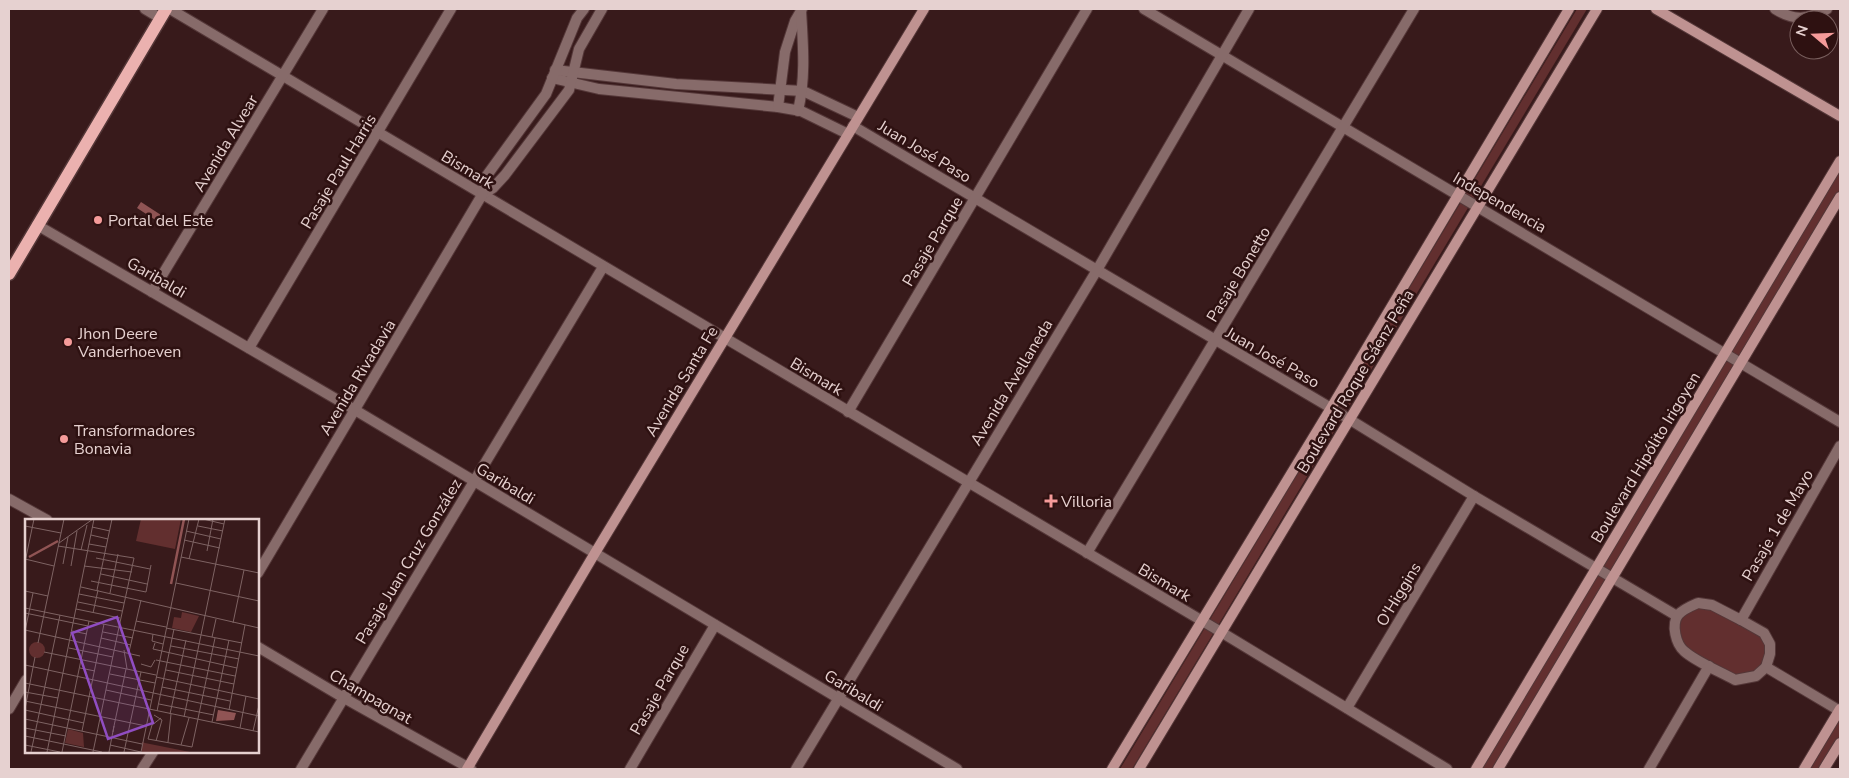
<svg xmlns="http://www.w3.org/2000/svg" width="1849" height="778" viewBox="0 0 1849 778" font-family="'Nunito Sans',sans-serif">
	<rect width="100%" height="100%" fill="#381a1b"/>
	<!-- green -->
	<g fill="#622f2f">
		<polygon points="1577,9 1587,9 1132,769 1120,769"/>
		<polygon points="1840,161 1840,197 1498,769 1476,769"/>
		<polygon points="1698,603 1741,620 1770,644 1766,667 1735,680 1683,651 1677,616"/>
		<polygon points="1840,709 1840,743 1824,769 1804,769"/>
	</g>
	<!-- water -->
	<polygon fill="#905454" points="141,202 161,215 157,221 137,208"/>
	<g fill="none" stroke-linecap="round" stroke-linejoin="round">
		<defs>
			<g id="street">
				<polyline points="145,9 160,18"/>
				<polyline points="170,9 1221,632 1447,769"/>
				<polyline points="1144,9 1840,422"/>
				<path d="M1775 9C1794 21 1807 20 1827 9"/>
				<polyline points="555,70 676,84 803,91 858,117"/>
				<polyline points="552,78 599,89 778,107 801,111 848,134"/>
				<polyline points="778,107 785,52 795,21 802,9"/>
				<path d="M798 111C806 77 803 45 801 10"/>
				<polyline points="853,126 1331,408 1474,496 1677,616"/>
				<polyline points="482,195 493,188 505,175 569,90 579,49 602,9"/>
				<polyline points="37,225 355,410 957,769"/>
				<polyline points="152,292 323,9"/>
				<polyline points="249,348 451,9"/>
				<polyline points="848,412 1087,9"/>
				<polyline points="9,499 47,520"/>
				<polyline points="1087,553 1414,9"/>
				<polyline points="258,573 482,195 485,178 546,94 577,18 584,9"/>
				<path d="M1698 603 1712 605 1741 620 1764 633 1770 644V654L1766 667 1756 676 1735 680C1721 672 1696 662 1684 651 1676 644 1671 625 1678 615 1683 609 1691 606 1698 603Z"/>
				<polyline points="1741,620 1840,446"/>
				<polyline points="258,647 344,698 471,769"/>
				<polyline points="1766,667 1840,711"/>
				<polyline points="1347,708 1474,496"/>
				<polyline points="9,709 26,680"/>
				<polyline points="142,769 153,752"/>
				<polyline points="301,769 603,267"/>
				<polyline points="630,769 715,625"/>
				<polyline points="796,769 1097,270 1249,9"/>
				<polyline points="1649,769 1709,666"/>
			</g>
			<g id="secondary">
				<polyline points="1656,9 1840,116"/>
				<polyline points="467,769 595,553 924,9"/>
				<polyline points="1112,769 1331,408 1569,9"/>
				<polyline points="1139,769 1597,9"/>
				<polyline points="1476,769 1840,161"/>
				<polyline points="1498,769 1840,197"/>
				<polyline points="1804,769 1840,709"/>
				<polyline points="1824,769 1840,743"/>
			</g>
			<polyline id="primary" points="9,274 166,9"/>
		</defs>
		<!-- street casing -->
		<use href="#street" stroke="#543738" stroke-width="12"/>
		<!-- secondary casing -->
		<use href="#secondary" stroke="#543738" stroke-width="12"/>
		<!-- primary casing -->
		<use href="#primary" stroke="#543738" stroke-width="15"/>
		<!-- street -->
		<use href="#street" stroke="#876b6a" stroke-width="10"/>
		<!-- secondary -->
		<use href="#secondary" stroke="#bf9291" stroke-width="10"/>
		<!-- primary -->
		<use href="#primary" stroke="#ebb1af" stroke-width="12"/>
	</g>
	<!-- markers -->
	<g fill="#f59b9a" stroke="#2e1111" stroke-width="2">
		<circle cx="98" cy="220" r="5"/>
		<circle cx="68" cy="342" r="5"/>
		<circle cx="64" cy="439" r="5"/>
		<path d="M1048.5 493.5h5v5h5v5h-5v5h-5v-5h-5v-5h5z"/>
	</g>
	<g text-anchor="middle" stroke-width="5" stroke-linejoin="round" paint-order="stroke">
		<!-- street labels -->
		<g font-size="16" fill="#e6d1d0" stroke="#2e1111">
			<text transform="translate(225 143) rotate(-59)" y="6">Avenida Alvear</text>
			<text transform="translate(925 151) rotate(31)" y="6">Juan José Paso</text>
			<text transform="translate(468 169) rotate(31)" y="6">Bismark</text>
			<text transform="translate(338 171) rotate(-59)" y="6">Pasaje Paul Harris</text>
			<text transform="translate(1500 202) rotate(30)" y="6">Independencia</text>
			<text transform="translate(932 241) rotate(-59)" y="6">Pasaje Parque</text>
			<text transform="translate(1238 274) rotate(-59)" y="6">Pasaje Bonetto</text>
			<text transform="translate(157 277) rotate(30)" y="6">Garibaldi</text>
			<text transform="translate(1273 357) rotate(30)" y="6">Juan José Paso</text>
			<text transform="translate(817 376) rotate(31)" y="6">Bismark</text>
			<text transform="translate(357 377) rotate(-59)" y="6">Avenida Rivadavia</text>
			<text transform="translate(681 381) rotate(-59)" y="6">Avenida Santa Fe</text>
			<text transform="translate(1355 381) rotate(-59)" y="6">Boulevard Roque Sáenz Peña</text>
			<text transform="translate(1011 382) rotate(-59)" y="6">Avenida Avellaneda</text>
			<text transform="translate(1645 457) rotate(-59)" y="6">Boulevard Hipólito Irigoyen</text>
			<text transform="translate(506 483) rotate(31)" y="6">Garibaldi</text>
			<text transform="translate(1777 525) rotate(-60)" y="6">Pasaje 1 de Mayo</text>
			<text transform="translate(408 561) rotate(-59)" y="6">Pasaje Juan Cruz González</text>
			<text transform="translate(1165 582) rotate(31)" y="6">Bismark</text>
			<text transform="translate(1398 594) rotate(-59)" y="6">O'Higgins</text>
			<text transform="translate(659 689) rotate(-60)" y="6">Pasaje Parque</text>
			<text transform="translate(854 690) rotate(31)" y="6">Garibaldi</text>
			<text transform="translate(371 696) rotate(30)" y="6">Champagnat</text>
		</g>
		<!-- poi labels -->
		<g font-size="16" fill="#e6d1d0" stroke="#2e1111" text-anchor="start">
			<text x="108" y="226">Portal del Este</text>
			<text x="78" y="339">Jhon Deere<tspan x="78" dy="18">Vanderhoeven</tspan></text>
			<text x="74" y="436">Transformadores<tspan x="74" dy="18">Bonavia</tspan></text>
			<text x="1061" y="507">Villoria</text>
		</g>
	</g>
	<!-- overview -->
	<g transform="translate(25 519)">
		<rect width="234" height="234" fill="#381a1b"/>
		<path d="M116 0H156L150 30 111 22ZM157 93 174 97 166 113 147 109 149 98 156 99ZM4 131a8 8 0 1 1 16 0a8 8 0 1 1-16 0ZM43 210 58 214 59 228 40 224ZM117 223 120 224 165 233H117Z" fill="#622f2f"/>
		<path d="M193 191 211 194 209 201 191 202Z" fill="#905454"/>
		<path fill="none" stroke="#905454" stroke-width="2.5" d="M4 38 33 22M146 65 159 0"/>
		<path fill="none" stroke="#7e6363" stroke-width="1" d="M178 0 199 5M0 7 36 14M173 7 198 12M67 8 85 12M161 12 196 20M66 16 83 20M159 21 195 29M34 24 68 0M64 25 81 28M33 27 109 39 94 108M56 31 62 6M182 32 188 0M156 38 234 54M71 39 125 50M0 40 29 47M164 40 174 0M0 43 9 0M38 45 43 18M46 47 52 12M59 47 107 53M76 55 122 65M66 62 121 73 126 46M151 64 234 82M56 68 234 109M72 71 87 0M0 72 23 77M85 74 93 35M54 75 99 84M53 83 97 92M0 89 234 137M51 90 95 99M0 94 63 107M68 94 73 71M111 102 141 108M208 104 219 51M141 109 217 124M0 111 115 137M0 112 8 74M47 112 62 115M78 113 108 119M128 115 127 122 138 125M187 118 191 100M76 119 106 126M13 124 39 0M130 124 128 130 212 149M146 127 214 140M44 129 88 138M99 131 102 150M19 133 131 156M104 133 116 81M131 141 210 157M116 145 126 148 130 141M0 146 234 197M55 149 70 152M141 151 209 165M85 155 130 164M131 158 234 180M0 164 234 213M137 168 205 182M81 171 126 181M0 173 33 179M0 182 121 207M134 185 189 196M0 190 10 138M0 191 59 204M204 191 220 106M132 192 149 110M145 195 161 121M129 196 137 201 131 222M159 198 200 0M0 200 117 225M187 203 204 121M89 207 101 150M0 209 41 217M215 209 221 177M57 212 79 105M228 212 234 186M0 217 77 233M123 220 167 228 190 119M123 220 127 206 136 199M143 223 146 195M0 226 35 233M85 226 116 233M156 226 164 199M6 233 35 96M22 233 69 0M37 233 64 102M68 233 94 108M84 233 89 207 88 213M99 233 116 153M116 233 164 0"/>
		<path fill="#904dc2" fill-opacity="0.15" stroke="#904dc2" stroke-width="2.5" d="M92 98 128 204 83 220 47 114Z"/>
		<rect width="234" height="234" fill="none" stroke="#e6d1d0" stroke-width="2.5"/>
	</g>
	<!-- border -->
	<rect width="1849" height="778" fill="none" stroke="#e6d1d0" stroke-width="20"/>
	<!-- north arrow -->
	<g transform="translate(1814 35) rotate(289)"><circle r="24" fill="#2e1111" stroke="#785e5d"/>
	<path d="M0-4L9 19L0 12L-9 19Z" fill="#f59b9a"/>
	<text y="-8" font-size="14" font-weight="bold" text-anchor="middle" fill="#e6d1d0">N</text>
	</g>
</svg>
